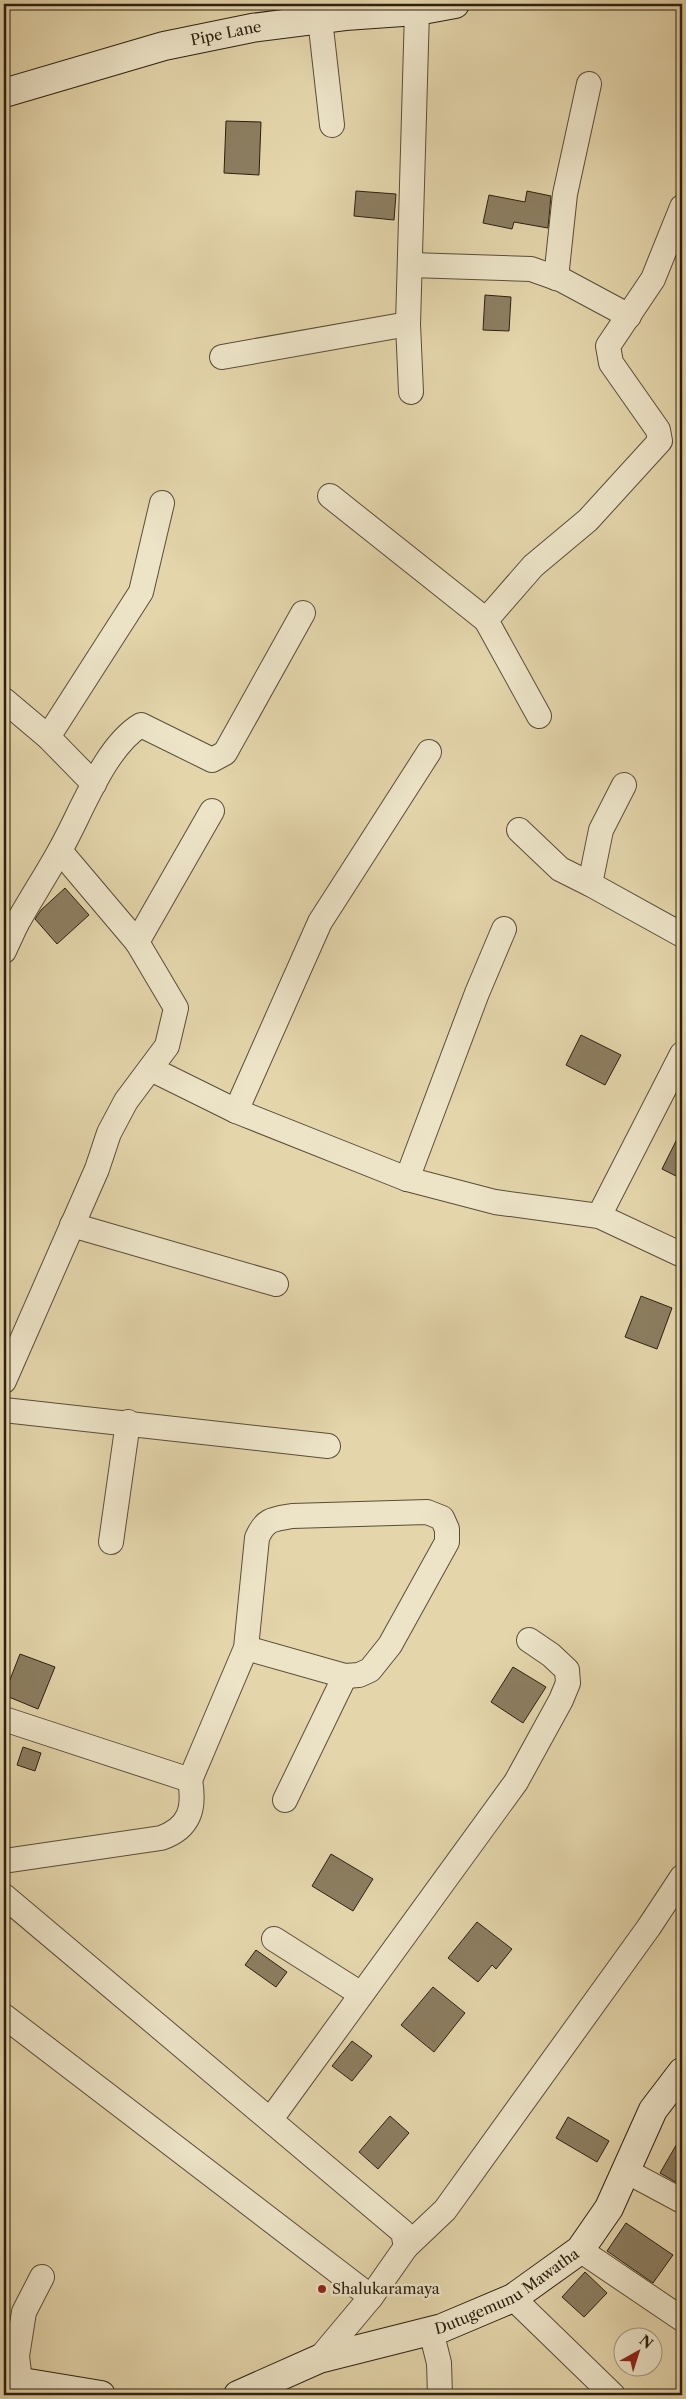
<svg xmlns="http://www.w3.org/2000/svg" width="686" height="2399" viewBox="0 0 686 2399" font-family="'Libre Caslon Text',serif">
	<rect width="100%" height="100%" fill="#e4d5ab"/>
	<filter id="stains"><feTurbulence type="fractalNoise" baseFrequency=".004" numOctaves="4"/><feColorMatrix values="0 0 0 0 .2 0 0 0 0 .09 0 0 0 0 .02 0 0 0 .5 -.17"/></filter>
	<radialGradient id="worn" r=".72"><stop offset=".6" stop-color="#630" stop-opacity="0"/><stop offset="1" stop-color="#630" stop-opacity=".3"/></radialGradient>
	<!-- building -->
	<g fill="#8c7e61" stroke="#2c2011">
		<polygon points="226,121 261,122 259,175 224,173"/>
		<polygon points="356,191 396,194 394,220 354,216"/>
		<polygon points="527,191 551,196 548,228 514,222 512,229 483,223 489,195 525,202"/>
		<polygon points="485,295 511,297 509,331 483,330"/>
		<polygon points="65,888 89,915 57,944 35,919 41,910"/>
		<polygon points="581,1035 621,1055 605,1085 566,1065"/>
		<polygon points="682,1129 682,1179 662,1169"/>
		<polygon points="641,1296 672,1308 657,1349 625,1337"/>
		<polygon points="20,1654 55,1667 38,1709 4,1695"/>
		<polygon points="513,1667 546,1687 523,1723 491,1702"/>
		<polygon points="23,1747 41,1753 35,1771 17,1765"/>
		<polygon points="331,1854 373,1879 353,1911 312,1886"/>
		<polygon points="477,1922 512,1949 496,1969 492,1965 478,1982 448,1958"/>
		<polygon points="256,1950 287,1972 276,1987 245,1965"/>
		<polygon points="433,1987 465,2013 434,2052 401,2025"/>
		<polygon points="352,2041 372,2056 352,2081 332,2066"/>
		<polygon points="390,2116 409,2133 378,2169 359,2152"/>
		<polygon points="568,2117 609,2141 597,2162 556,2138"/>
		<polygon points="682,2135 682,2186 660,2173"/>
		<polygon points="626,2223 673,2255 653,2283 607,2251"/>
		<polygon points="585,2272 607,2293 584,2317 562,2297"/>
	</g>
	<g fill="none" stroke-linecap="round" stroke-linejoin="round">
		<defs>
			<g id="street">
				<polyline points="320,19 332,125"/>
				<polyline points="411,265 531,269 562,280 629,316"/>
				<polyline points="556,278 565,194 589,84"/>
				<polyline points="222,357 408,324"/>
				<polyline points="411,392 408,324 417,11"/>
				<polyline points="330,496 486,620"/>
				<polyline points="4,700 48,737 94,784"/>
				<polyline points="539,716 486,620 533,566 588,520 660,441 658,430 611,363 608,346 653,279 682,207"/>
				<polyline points="48,737 141,592 162,503"/>
				<polyline points="624,785 601,830 590,884 682,935"/>
				<polyline points="519,830 560,869 590,884"/>
				<path d="M4 922 16 925C30 900 45 877 59 852 81 814 104 747 141 725L212 760 225 753 303 613"/>
				<polyline points="137,942 212,811"/>
				<polyline points="4,951 16,925"/>
				<polyline points="151,1069 236,1111 407,1179 495,1202 599,1216 682,1255"/>
				<polyline points="236,1111 320,922 429,752"/>
				<polyline points="407,1179 477,993 504,929"/>
				<polyline points="599,1216 682,1054"/>
				<polyline points="72,1225 276,1284"/>
				<polyline points="4,1381 97,1169 109,1133 126,1101 167,1046 176,1008 137,942 60,851"/>
				<polyline points="4,1410 328,1446"/>
				<polyline points="111,1542 128,1422"/>
				<path d="M4 1719 190 1780C195 1808 190 1828 161 1838L4 1861"/>
				<path d="M190 1780 246 1648 257 1538C265 1519 273 1519 292 1516L427 1512 442 1518 447 1529V1542L390 1645 370 1670 359 1675 345 1676 246 1648"/>
				<polyline points="285,1800 345,1676"/>
				<polyline points="4,1896 403,2232 406,2247 371,2297 319,2359"/>
				<polyline points="274,1939 361,1994"/>
				<polyline points="4,2016 371,2297"/>
				<polyline points="271,2119 516,1782 561,1700 568,1683 567,1670 551,1655 529,1640"/>
				<polyline points="626,2171 682,2201"/>
				<polyline points="406,2247 445,2210 649,1927 682,1877"/>
				<polyline points="580,2250 682,2319"/>
				<polyline points="513,2298 613,2395"/>
				<polyline points="431,2331 439,2363 440,2395"/>
				<polyline points="20,2381 17,2356 24,2312 42,2277"/>
			</g>
			<g id="secondary">
				<path id="s1" d="M4 93 164 46 252 28 345 16 417 11 455 4"/>
				<polyline points="4,2379 101,2395"/>
				<path id="s2" d="M238 2395 319 2359 442 2328 513 2298 580 2250 609 2208 653 2110 682 2072"/>
			</g>
		</defs>
		<!-- street casing -->
		<use href="#street" stroke="#5a4d38" stroke-width="26"/>
		<!-- secondary casing -->
		<use href="#secondary" stroke="#2c2011" stroke-width="30"/>
		<!-- street -->
		<use href="#street" stroke="#ede4c8" stroke-width="24"/>
		<!-- secondary -->
		<use href="#secondary" stroke="#ede4c8" stroke-width="28"/>
	</g>
	<!-- markers -->
	<circle fill="#8f2418" stroke="#ede4c8" stroke-width="2" cx="322" cy="2289" r="5"/>
	<g text-anchor="middle" stroke-width="5" stroke-linejoin="round" paint-order="stroke">
		<!-- street labels -->
		<g font-size="15" fill="#2c2011" stroke="#ede4c8">
			<text dy="5" stroke="none"><textPath href="#s1" startOffset="230">Pipe Lane</textPath></text>
			<text dy="5" stroke="none"><textPath href="#s2" startOffset="290">Dutugemunu Mawatha</textPath></text>
		</g>
		<!-- poi labels -->
		<g font-size="15" fill="#2c2011" stroke="#ede4c8" text-anchor="start">
			<text x="332" y="2294">Shalukaramaya</text>
		</g>
	</g>
	<!-- margin -->
	<rect width="686" height="2399" fill="none" stroke="#e4d5ab" stroke-width="20"/>
	<rect x="5" y="5" width="676" height="2389" fill="none" stroke="#2c2011" stroke-width="2.5"/>
	<rect x="10" y="10" width="666" height="2379" fill="none" stroke="#2c2011"/>
	<!-- north arrow -->
	<g transform="translate(638 2352) rotate(39)"><circle r="24" fill="#ede4c8" stroke="#a0967f"/>
	<path d="M0-4L9 19L0 12L-9 19Z" fill="#8f2418"/>
	<text y="-8" font-size="14" font-weight="bold" text-anchor="middle" fill="#2c2011">N</text>
	</g>
	<rect width="100%" height="100%" filter="url(#stains)"/>
	<rect width="100%" height="100%" fill="url(#worn)"/>
</svg>
